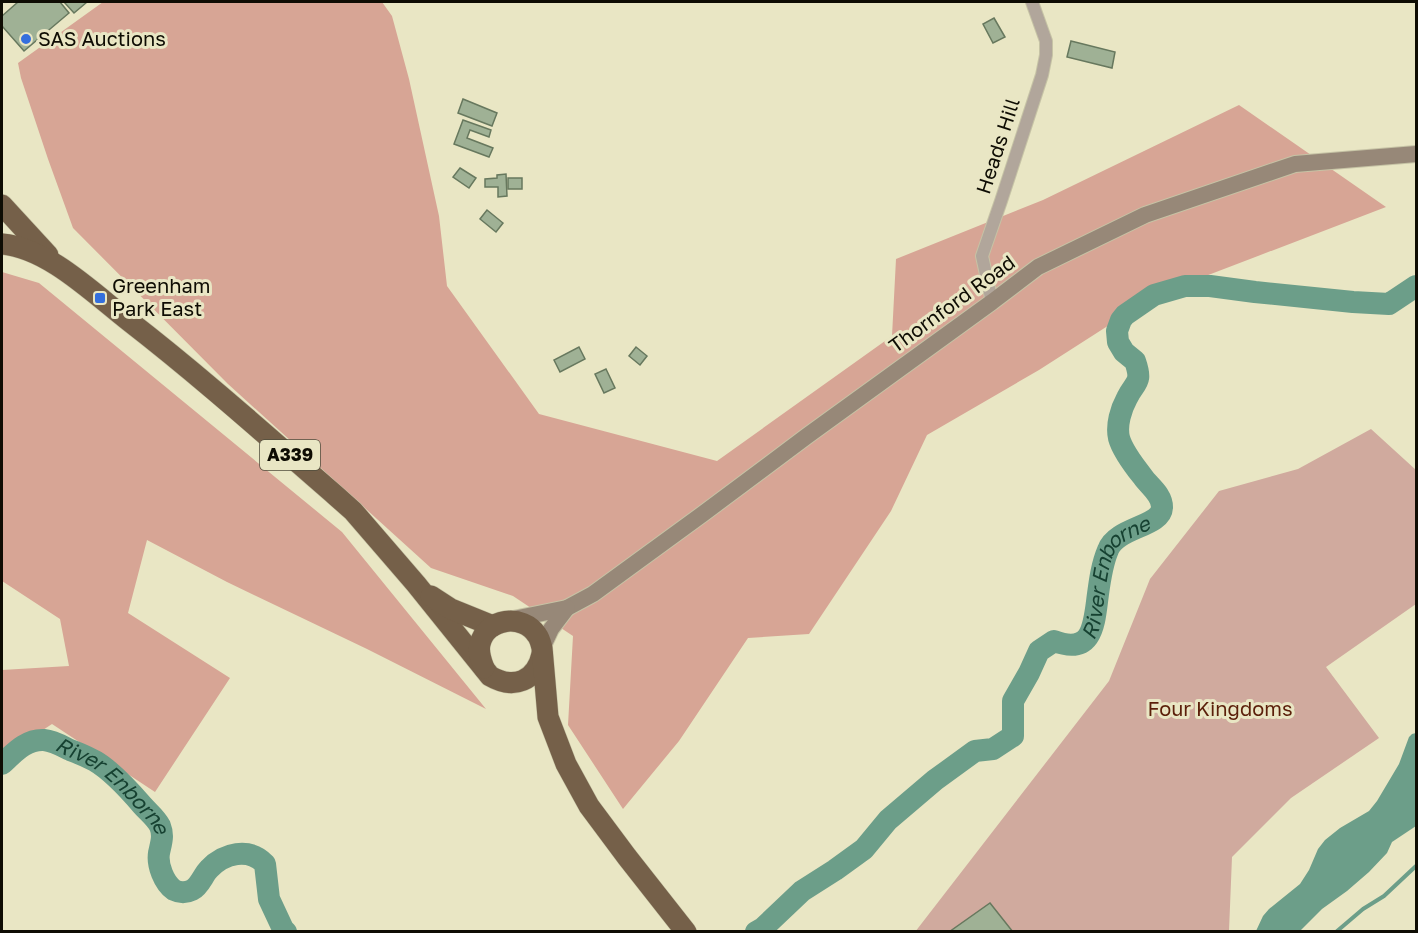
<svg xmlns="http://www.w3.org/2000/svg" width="1418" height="933" viewBox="0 0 1418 933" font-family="'Golos Text',sans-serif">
	<rect width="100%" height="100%" fill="#e9e6c4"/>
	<!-- green -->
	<polygon fill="#d0aa9e" points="1371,429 1416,470 1416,604 1326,667 1379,738 1291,798 1232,857 1229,931 915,932 1109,681 1150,579 1219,491 1298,469"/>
	<!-- forest -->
	<g fill="#d7a595">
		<polygon points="103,2 382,2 392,16 409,79 439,216 447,286 539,414 717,461 892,336 896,259 1043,200 1239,105 1386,207 1156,295 1039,370 927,435 891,511 809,634 748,638 679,741 623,809 568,725 573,636 513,596 431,568 228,384 73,228 48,159 21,78 18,63"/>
		<polygon points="2,272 39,283 342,532 486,709 367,649 227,582 147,540 128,613 230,678 155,792 52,724 2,757 2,670 69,666 60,619 2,581"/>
	</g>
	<!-- water -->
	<polygon fill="#6c9e89" points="1416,733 1416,826 1392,842 1387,853 1369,872 1347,891 1322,909 1300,931 1256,931 1263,916 1269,909 1300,884 1309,870 1318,849 1325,840 1340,828 1369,811 1377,801 1399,764 1409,737 1412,734"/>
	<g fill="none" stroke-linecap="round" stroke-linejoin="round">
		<!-- stream -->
		<polyline stroke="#6c9e89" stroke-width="4" points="1336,932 1363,909 1384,896 1416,866"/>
		<!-- river -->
		<g stroke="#6c9e89" stroke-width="22">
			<path id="s1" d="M2 764C14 753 26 739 44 740 54 741 62 746 70 750 79 753 87 757 95 761 112 771 130 791 142 805 148 812 156 818 160 826 164 836 161 843 159 853 157 865 164 883 174 890 180 893 186 893 192 890 200 886 203 875 209 869 224 853 249 847 265 864L269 899 283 929 286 932"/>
			<path id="s2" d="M756 932 763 928 802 891 835 870 864 849 888 820 935 780 975 751 993 749 1013 736V701L1029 673 1039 651 1054 641C1094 656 1094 623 1098 594 1100 579 1102 564 1108 550 1116 527 1162 527 1162 507 1162 494 1149 486 1143 477 1135 467 1122 449 1119 438 1116 425 1121 409 1127 398 1135 381 1143 384 1135 361L1124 352 1118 342 1117 331 1121 320 1125 315 1154 295 1185 286H1210L1255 292 1353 302 1389 304 1416 286"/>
		</g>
	</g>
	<!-- building -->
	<g fill="#9fb195" stroke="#67785e" stroke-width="1.5">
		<polygon points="18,2 60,2 69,13 24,51 2,26 2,16"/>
		<polygon points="64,2 87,2 74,13"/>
		<polygon points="994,18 1005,37 993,43 983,24"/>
		<polygon points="1071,41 1115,52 1112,68 1067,57"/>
		<polygon points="463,99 497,113 492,126 458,113"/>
		<polygon points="463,120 491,130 489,137 470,130 467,138 493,148 489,157 454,144"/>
		<polygon points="460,168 476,178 469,188 453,177"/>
		<polygon points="506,174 507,196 498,197 498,187 485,187 485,179 497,178 497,175"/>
		<rect x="508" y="178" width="14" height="11"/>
		<polygon points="487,210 503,223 496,232 480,219"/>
		<polygon points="579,347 585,359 560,372 554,360"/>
		<polygon points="636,347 647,356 640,365 629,356"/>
		<polygon points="606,369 615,388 604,393 595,374"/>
		<polygon points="990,903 1013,932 949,932"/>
	</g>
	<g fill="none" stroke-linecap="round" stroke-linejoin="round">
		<defs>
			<polyline id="street" points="992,302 982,256 1001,201 1042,75 1046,55 1046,41 1032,2"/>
			<g id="secondary">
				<polyline points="509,620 567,608 593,594 704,513 807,436 992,302 1038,267 1145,215 1295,164 1416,154"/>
				<polyline points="542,648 551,629 567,608"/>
			</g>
			<g id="highway">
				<polyline points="2,205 48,255"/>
				<path d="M2 244C48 248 93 293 129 321 200 376 267 436 335 495L353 511 416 584 490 676C514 690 536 681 542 654"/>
				<polyline points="431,596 451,609 493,626"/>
				<path d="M484 668C481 660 478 653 480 644 486 618 523 613 537 635 540 639 541 644 542 648L548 717 566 764 589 806 627 857 686 932"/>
			</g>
		</defs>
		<!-- street casing -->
		<use href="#street" stroke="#c6c3a5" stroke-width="14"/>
		<!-- secondary casing -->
		<use href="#secondary" stroke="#c6c3a5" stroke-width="18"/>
		<!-- highway casing -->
		<use href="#highway" stroke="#c6c3a5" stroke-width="22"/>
		<!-- street -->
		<use href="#street" stroke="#b1a69b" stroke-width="12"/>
		<!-- secondary -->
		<use href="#secondary" stroke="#978878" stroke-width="16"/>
		<!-- highway -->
		<use href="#highway" stroke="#756049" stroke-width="21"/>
	</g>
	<!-- markers -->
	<g fill="#346fde" stroke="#e9e6c4" stroke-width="2">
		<circle cx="26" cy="39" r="6"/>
		<rect x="94" y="292" width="12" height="12" rx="3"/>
	</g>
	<g text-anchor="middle" stroke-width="6" stroke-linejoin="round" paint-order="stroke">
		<!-- shield labels -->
		<rect fill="#e9e6c4" stroke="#504d3d" stroke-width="1.5" x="260" y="440" width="60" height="30" rx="4.5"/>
		<g font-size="18" font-weight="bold" fill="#0e0c03">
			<text x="290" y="461">A339</text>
		</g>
		<!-- poi labels -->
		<g font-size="20" fill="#0e0c03" stroke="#e9e6c4" text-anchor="start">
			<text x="38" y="46">SAS Auctions</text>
			<text x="112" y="293">Greenham<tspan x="112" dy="23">Park East</tspan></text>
		</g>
		<!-- street labels -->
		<g font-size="20" fill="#0e0c03" stroke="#e9e6c4">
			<text transform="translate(998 146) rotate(-72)" y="7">Heads Hill</text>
			<text transform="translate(952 304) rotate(-36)" y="7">Thornford Road</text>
		</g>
		<!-- park labels -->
		<g font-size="20" fill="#5b1f0a" stroke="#e9e6c4">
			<text x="1220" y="716">Four Kingdoms</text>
		</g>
		<!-- water labels -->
		<g font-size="21" font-style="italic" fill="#164131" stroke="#e9e6c4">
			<text dy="7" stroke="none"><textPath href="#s2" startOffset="543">River Enborne</textPath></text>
			<text dy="7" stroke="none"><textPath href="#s1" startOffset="134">River Enborne</textPath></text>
		</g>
	</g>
	<!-- border -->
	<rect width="1418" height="933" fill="none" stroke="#0e0c03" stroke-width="6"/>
</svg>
